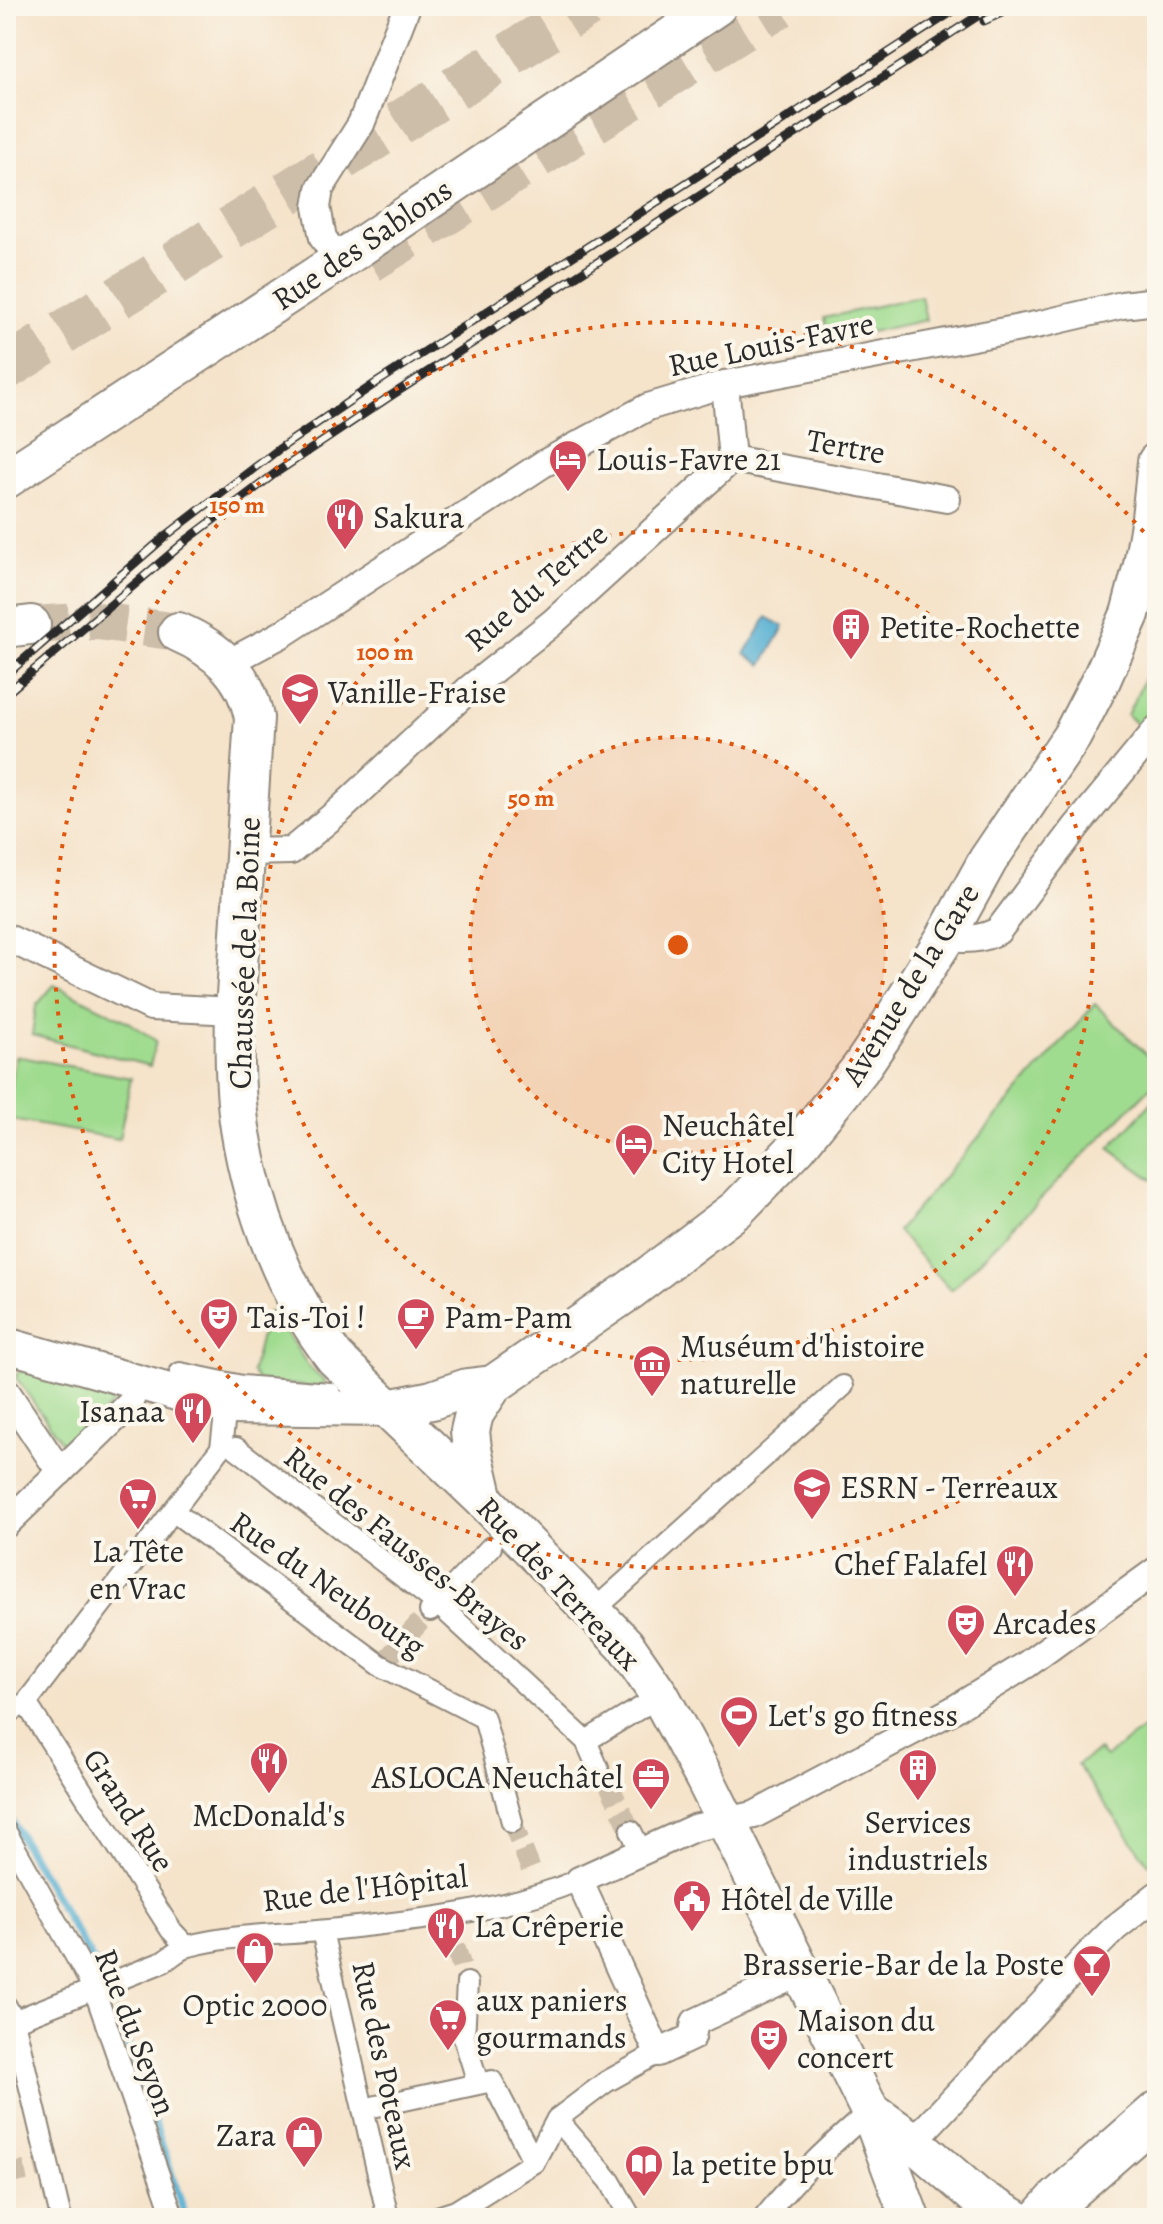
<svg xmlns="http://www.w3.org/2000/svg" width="1163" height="2224" viewBox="0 0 1163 2224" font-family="Alegreya,serif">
	<rect width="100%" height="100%" fill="#fbf7ec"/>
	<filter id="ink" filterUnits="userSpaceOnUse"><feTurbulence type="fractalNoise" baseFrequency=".0125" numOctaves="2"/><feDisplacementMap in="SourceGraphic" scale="16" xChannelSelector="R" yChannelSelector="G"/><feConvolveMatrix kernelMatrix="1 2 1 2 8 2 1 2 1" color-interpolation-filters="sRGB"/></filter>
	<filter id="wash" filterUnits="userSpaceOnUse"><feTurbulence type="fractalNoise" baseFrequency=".006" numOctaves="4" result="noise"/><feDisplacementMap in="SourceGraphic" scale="32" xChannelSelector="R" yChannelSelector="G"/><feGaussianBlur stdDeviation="1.8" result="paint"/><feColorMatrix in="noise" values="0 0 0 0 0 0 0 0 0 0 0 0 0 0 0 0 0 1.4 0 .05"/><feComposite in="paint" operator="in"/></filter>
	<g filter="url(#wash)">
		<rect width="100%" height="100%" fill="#f5e3ca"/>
		<!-- green -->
		<g fill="#a0dc90" stroke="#66845e" stroke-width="2">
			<polygon points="921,296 926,320 829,341 824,318"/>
			<polygon points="1157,652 1157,711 1140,728 1127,715"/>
			<polygon points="54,985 129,1022 156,1041 150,1066 32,1035 36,1006"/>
			<polygon points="1095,1004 1157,1065 1157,1081 951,1290 897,1231"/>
			<polygon points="16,1056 131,1078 119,1139 6,1119"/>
			<polygon points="1157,1097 1157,1183 1109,1148"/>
			<polygon points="272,1311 309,1367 325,1382 321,1388 258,1381 252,1372 266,1314"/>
			<polygon points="24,1368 110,1389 115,1401 66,1449 15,1376"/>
			<polygon points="1157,1718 1157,1867 1153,1870 1077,1765 1099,1750 1106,1757"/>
		</g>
		<!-- water -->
		<polygon fill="#54afd2" stroke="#406d7e" stroke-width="2" points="767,617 784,627 762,665 745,654"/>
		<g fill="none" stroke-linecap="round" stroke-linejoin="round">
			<!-- stream -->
			<g stroke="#54afd2" stroke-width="8">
				<polyline points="6,1812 99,1972"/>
				<polyline points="118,2015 186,2218"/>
			</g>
		</g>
	</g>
	<g filter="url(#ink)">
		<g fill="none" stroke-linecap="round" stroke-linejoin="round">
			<!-- pedestrian-tunnel -->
			<g stroke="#cdbeaa" stroke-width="20" stroke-dasharray="20 10" stroke-linecap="butt">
				<polyline points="387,1659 428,1613"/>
				<polyline points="608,1783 631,1831"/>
				<polyline points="512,1822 534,1877"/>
				<polyline points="446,1918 467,1983"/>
				<polyline points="6,2175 49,2166"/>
			</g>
			<!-- secondary-tunnel -->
			<polyline stroke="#cdbeaa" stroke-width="38" stroke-dasharray="38 19" stroke-linecap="butt" points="31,625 98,621 178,632"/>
			<!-- motorway-tunnel -->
			<g stroke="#cdbeaa" stroke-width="44" stroke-dasharray="44 22" stroke-linecap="butt">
				<polyline points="369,261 780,6"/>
				<polyline points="6,368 587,6"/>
			</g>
			<defs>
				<g id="pedestrian">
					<polyline points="180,1373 242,1386 330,1393"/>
					<polyline points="236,1448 438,1604 586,1741 598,1768"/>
					<polyline points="173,1511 380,1665 484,1718 512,1822"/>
					<polyline points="430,1611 491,1547"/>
					<polyline points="592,1612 843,1386"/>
					<polyline points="26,1703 171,1930 186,1946"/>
					<polyline points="6,1714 26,1703 221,1448 226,1407"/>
					<polyline points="586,1741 660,1696"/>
					<polyline points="631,1831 641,1851"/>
					<polyline points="6,1832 94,1989 174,2218"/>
					<polyline points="322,1931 387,2213 391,2218"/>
					<polyline points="467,1983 464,2038 478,2083"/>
					<polyline points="6,2006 14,2021 61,2218"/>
					<path d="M6 2024 163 1962C171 1957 179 1949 189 1946 234 1934 282 1935 328 1930 414 1921 499 1913 579 1880"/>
					<polyline points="363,2109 492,2081 534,2162"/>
					<polyline points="557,2119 610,2181 631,2218"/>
					<polyline points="434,2218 456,2211 534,2162 557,2119 606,2082 658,2053"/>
					<path d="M764 2218C798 2175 829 2146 870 2111"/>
				</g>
				<g id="minor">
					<polyline points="339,261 323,238 317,207 320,189 361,124 407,6"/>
					<polyline points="732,459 947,499"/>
					<polyline points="228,663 284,633 543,464 648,407 725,384 1041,324 1122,305 1157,301"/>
					<polyline points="246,852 291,851 340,810 469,689 552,623 732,459 725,384"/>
					<polyline points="6,937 151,1007 235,1011"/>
					<path d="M945 938C965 940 980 940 998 931L1076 827 1157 729"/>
					<polyline points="6,1391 60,1472"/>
					<polyline points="6,1524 131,1403"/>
					<polyline points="802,1972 695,2022 692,2037 658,2053 579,1880 694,1828 754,1815 951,1711 1026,1665 1157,1570"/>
					<polyline points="911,2140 928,2126 1089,1954 1115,1928 1157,1895"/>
				</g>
				<polyline id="tertiary" points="6,1345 226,1407 388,1409"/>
				<g id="secondary">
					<polyline points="6,479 339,261 717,6"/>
					<polyline points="6,628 31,625"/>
					<path d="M178 632C217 649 246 674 254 718L235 1011C234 1050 234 1089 240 1128 253 1209 284 1293 335 1358L484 1500 625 1645 660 1696 705 1779 870 2111 910 2218"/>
					<polyline points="388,1409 432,1400 467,1388 493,1385"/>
					<polyline points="484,1500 472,1449 470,1431 474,1414 493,1385 629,1291 737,1209 797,1147 860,1069 889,1026 945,938 988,860 1072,736 1102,678 1130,614 1143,565 1151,518 1157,462"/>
					<polyline points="870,2111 911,2140 977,2197 1014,2218"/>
				</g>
				<polyline id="primary" points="1042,2218 1058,2200 1157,2113"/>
			</defs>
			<!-- pedestrian casing -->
			<use href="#pedestrian" stroke="#90877a" stroke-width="24"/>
			<!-- minor casing -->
			<use href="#minor" stroke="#90877a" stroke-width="30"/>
			<!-- tertiary casing -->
			<use href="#tertiary" stroke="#90877a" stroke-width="38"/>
			<!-- secondary casing -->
			<use href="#secondary" stroke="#90877a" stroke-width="42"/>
			<!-- primary casing -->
			<use href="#primary" stroke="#90877a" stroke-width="46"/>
			<!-- pedestrian -->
			<use href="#pedestrian" stroke="#fff" stroke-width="20"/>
			<!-- minor -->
			<use href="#minor" stroke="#fff" stroke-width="26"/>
			<!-- tertiary -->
			<use href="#tertiary" stroke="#fff" stroke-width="34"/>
			<!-- secondary -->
			<use href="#secondary" stroke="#fff" stroke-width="38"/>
			<!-- primary -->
			<use href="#primary" stroke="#fff" stroke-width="42"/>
			<defs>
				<g id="rail">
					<polyline points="984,21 1017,6"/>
					<polyline points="6,675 167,535 279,449 376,383 961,6"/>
					<polyline points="6,694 188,539 277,472 389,397 993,6"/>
				</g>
			</defs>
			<!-- rail casing -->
			<use href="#rail" stroke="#2b2b2b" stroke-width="9"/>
			<!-- rail -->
			<use href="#rail" stroke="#fbf7ec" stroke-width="6" stroke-dasharray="18" stroke-linecap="butt"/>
		</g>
	</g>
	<!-- distance rings -->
	<circle cx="678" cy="945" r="208" fill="#df570e" fill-opacity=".12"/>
	<g fill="none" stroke="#df570e" stroke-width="4" stroke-dasharray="4 8">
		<circle cx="678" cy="945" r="208"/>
		<circle cx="678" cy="945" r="415"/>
		<path d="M1155 1345A623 623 0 1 1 1155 545"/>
	</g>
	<!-- icons -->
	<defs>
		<symbol id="hotel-pin" viewBox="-11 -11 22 30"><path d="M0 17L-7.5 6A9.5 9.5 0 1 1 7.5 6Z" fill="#d1495b" stroke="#fbf7ec"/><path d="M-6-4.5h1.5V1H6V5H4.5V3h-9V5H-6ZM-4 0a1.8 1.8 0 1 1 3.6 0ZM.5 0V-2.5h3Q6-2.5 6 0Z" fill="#fff"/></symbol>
		<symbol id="restaurant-pin" viewBox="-11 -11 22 30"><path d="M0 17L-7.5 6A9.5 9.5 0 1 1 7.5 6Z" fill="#d1495b" stroke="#fbf7ec"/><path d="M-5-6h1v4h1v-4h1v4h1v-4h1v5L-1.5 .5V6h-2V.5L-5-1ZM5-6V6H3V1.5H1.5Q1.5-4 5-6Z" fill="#fff"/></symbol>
		<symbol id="building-pin" viewBox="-11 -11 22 30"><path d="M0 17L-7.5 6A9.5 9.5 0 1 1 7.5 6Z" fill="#d1495b" stroke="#fbf7ec"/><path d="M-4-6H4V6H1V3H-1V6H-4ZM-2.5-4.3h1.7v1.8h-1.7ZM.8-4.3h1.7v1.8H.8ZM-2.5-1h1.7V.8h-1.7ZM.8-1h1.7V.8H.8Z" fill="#fff"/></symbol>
		<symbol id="school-pin" viewBox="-11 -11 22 30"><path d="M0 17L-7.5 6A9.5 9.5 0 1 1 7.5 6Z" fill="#d1495b" stroke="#fbf7ec"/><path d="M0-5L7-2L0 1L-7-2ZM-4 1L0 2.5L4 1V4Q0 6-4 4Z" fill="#fff"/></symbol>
		<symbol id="theatre-pin" viewBox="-11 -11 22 30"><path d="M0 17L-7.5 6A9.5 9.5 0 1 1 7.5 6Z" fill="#d1495b" stroke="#fbf7ec"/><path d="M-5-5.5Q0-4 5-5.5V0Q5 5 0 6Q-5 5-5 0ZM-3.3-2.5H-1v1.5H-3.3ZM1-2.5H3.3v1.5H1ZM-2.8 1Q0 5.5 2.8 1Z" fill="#fff"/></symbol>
		<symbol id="cafe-pin" viewBox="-11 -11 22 30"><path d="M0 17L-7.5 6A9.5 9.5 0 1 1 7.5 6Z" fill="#d1495b" stroke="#fbf7ec"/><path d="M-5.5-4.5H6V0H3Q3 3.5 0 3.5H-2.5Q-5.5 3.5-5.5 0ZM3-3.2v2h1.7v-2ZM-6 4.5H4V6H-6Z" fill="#fff"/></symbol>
		<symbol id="museum-pin" viewBox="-11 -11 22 30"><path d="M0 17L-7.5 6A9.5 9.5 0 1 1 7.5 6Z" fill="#d1495b" stroke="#fbf7ec"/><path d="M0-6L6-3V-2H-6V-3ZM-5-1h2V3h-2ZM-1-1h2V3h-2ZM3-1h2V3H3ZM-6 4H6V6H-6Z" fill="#fff"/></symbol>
		<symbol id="supermarket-pin" viewBox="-11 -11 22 30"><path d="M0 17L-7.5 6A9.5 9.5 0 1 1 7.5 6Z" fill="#d1495b" stroke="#fbf7ec"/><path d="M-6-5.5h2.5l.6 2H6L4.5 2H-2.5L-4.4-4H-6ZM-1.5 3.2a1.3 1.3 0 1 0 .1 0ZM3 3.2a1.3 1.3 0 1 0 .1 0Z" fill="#fff"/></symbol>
		<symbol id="stadium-pin" viewBox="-11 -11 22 30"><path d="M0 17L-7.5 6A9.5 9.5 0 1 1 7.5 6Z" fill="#d1495b" stroke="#fbf7ec"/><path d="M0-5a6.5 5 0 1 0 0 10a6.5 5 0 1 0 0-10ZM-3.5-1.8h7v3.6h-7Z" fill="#fff"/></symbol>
		<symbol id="office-pin" viewBox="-11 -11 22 30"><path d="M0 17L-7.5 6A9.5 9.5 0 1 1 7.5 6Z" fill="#d1495b" stroke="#fbf7ec"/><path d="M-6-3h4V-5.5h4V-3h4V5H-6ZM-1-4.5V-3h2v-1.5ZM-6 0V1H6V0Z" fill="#fff"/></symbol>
		<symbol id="civic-pin" viewBox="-11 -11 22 30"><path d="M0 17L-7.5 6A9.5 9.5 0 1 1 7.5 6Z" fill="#d1495b" stroke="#fbf7ec"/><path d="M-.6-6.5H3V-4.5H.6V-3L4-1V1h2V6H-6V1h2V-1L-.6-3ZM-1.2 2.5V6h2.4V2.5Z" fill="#fff"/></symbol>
		<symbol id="shop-pin" viewBox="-11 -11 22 30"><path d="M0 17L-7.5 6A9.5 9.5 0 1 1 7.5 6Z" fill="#d1495b" stroke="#fbf7ec"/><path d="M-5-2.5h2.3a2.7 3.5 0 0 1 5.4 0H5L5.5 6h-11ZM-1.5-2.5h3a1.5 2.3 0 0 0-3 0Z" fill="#fff"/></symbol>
		<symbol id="bar-pin" viewBox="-11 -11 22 30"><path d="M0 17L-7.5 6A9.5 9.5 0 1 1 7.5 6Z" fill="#d1495b" stroke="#fbf7ec"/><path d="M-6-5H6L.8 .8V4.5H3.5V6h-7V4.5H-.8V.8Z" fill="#fff"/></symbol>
		<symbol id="library-pin" viewBox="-11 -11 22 30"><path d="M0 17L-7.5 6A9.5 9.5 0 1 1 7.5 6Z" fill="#d1495b" stroke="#fbf7ec"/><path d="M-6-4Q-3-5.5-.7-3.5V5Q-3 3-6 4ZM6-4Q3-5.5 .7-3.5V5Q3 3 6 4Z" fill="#fff"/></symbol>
	</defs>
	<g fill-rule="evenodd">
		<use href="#hotel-pin" x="546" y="437" width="44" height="60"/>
		<use href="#restaurant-pin" x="323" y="495" width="44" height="60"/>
		<use href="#building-pin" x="829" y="605" width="44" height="60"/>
		<use href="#school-pin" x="278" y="670" width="44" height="60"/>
		<use href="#hotel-pin" x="612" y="1121" width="44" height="60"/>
		<use href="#theatre-pin" x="197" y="1295" width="44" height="60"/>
		<use href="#cafe-pin" x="394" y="1295" width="44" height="60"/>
		<use href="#museum-pin" x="630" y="1342" width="44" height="60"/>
		<use href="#restaurant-pin" x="171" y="1389" width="44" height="60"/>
		<use href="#school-pin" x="790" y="1465" width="44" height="60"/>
		<use href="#supermarket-pin" x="116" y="1475" width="44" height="60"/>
		<use href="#restaurant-pin" x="993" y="1542" width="44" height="60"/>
		<use href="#theatre-pin" x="944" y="1601" width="44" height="60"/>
		<use href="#stadium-pin" x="717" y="1693" width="44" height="60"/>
		<use href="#restaurant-pin" x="247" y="1739" width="44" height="60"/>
		<use href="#building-pin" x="896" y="1746" width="44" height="60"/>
		<use href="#office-pin" x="629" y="1755" width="44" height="60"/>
		<use href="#civic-pin" x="670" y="1877" width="44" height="60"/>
		<use href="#restaurant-pin" x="424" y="1904" width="44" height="60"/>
		<use href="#shop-pin" x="233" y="1929" width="44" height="60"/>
		<use href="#bar-pin" x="1070" y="1942" width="44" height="60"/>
		<use href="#supermarket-pin" x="426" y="1996" width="44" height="60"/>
		<use href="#theatre-pin" x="747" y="2016" width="44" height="60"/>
		<use href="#shop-pin" x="282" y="2113" width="44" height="60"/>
		<use href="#library-pin" x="622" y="2142" width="44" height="60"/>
	</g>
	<g text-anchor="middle" stroke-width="8" stroke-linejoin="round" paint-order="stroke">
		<!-- street labels -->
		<g font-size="32" fill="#2b2b2b" stroke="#fbf7ec">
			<text transform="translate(362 244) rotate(-34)" y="11">Rue des Sablons</text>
			<text transform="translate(771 344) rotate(-12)" y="11">Rue Louis-Favre</text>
			<text transform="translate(846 446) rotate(10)" y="11">Tertre</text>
			<text transform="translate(536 587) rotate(-41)" y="11">Rue du Tertre</text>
			<text transform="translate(244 953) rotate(-88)" y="11">Chaussée de la Boine</text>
			<text transform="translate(910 984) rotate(-58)" y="11">Avenue de la Gare</text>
			<text transform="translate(407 1548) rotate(39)" y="11">Rue des Fausses-Brayes</text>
			<text transform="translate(559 1583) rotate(47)" y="11">Rue des Terreaux</text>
			<text transform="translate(328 1584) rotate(35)" y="11">Rue du Neubourg</text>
			<text transform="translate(129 1810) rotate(57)" y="11">Grand Rue</text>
			<text transform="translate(365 1888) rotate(-7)" y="11">Rue de l'Hôpital</text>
			<text transform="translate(136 2032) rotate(69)" y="11">Rue du Seyon</text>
			<text transform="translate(385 2065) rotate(78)" y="11">Rue des Poteaux</text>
		</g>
		<!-- poi labels -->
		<g font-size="32" fill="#2b2b2b" stroke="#fbf7ec" text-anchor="start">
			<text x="596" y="470">Louis-Favre 21</text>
			<text x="373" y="528">Sakura</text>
			<text x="879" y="638">Petite-Rochette</text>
			<text x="328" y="703">Vanille-Fraise</text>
			<text x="662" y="1136">Neuchâtel<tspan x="662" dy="37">City Hotel</tspan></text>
			<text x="247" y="1328">Tais-Toi !</text>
			<text x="444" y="1328">Pam-Pam</text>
			<text x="680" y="1357">Muséum d'histoire<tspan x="680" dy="37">naturelle</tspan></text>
			<text x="165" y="1422" text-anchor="end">Isanaa</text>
			<text x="840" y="1498">ESRN - Terreaux</text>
			<text x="138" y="1562" text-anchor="middle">La Tête<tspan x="138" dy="37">en Vrac</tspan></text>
			<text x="987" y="1575" text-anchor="end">Chef Falafel</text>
			<text x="994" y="1634">Arcades</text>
			<text x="767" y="1726">Let's go fitness</text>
			<text x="623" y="1788" text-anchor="end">ASLOCA Neuchâtel</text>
			<text x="269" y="1826" text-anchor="middle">McDonald's</text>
			<text x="918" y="1833" text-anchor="middle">Services<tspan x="918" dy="37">industriels</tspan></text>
			<text x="720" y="1910">Hôtel de Ville</text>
			<text x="474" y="1937">La Crêperie</text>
			<text x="1064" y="1975" text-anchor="end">Brasserie-Bar de la Poste</text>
			<text x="476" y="2011">aux paniers<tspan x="476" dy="37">gourmands</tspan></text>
			<text x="255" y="2016" text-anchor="middle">Optic 2000</text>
			<text x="797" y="2031">Maison du<tspan x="797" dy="37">concert</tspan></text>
			<text x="276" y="2146" text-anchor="end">Zara</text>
			<text x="672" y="2175">la petite bpu</text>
		</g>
	</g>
	<circle cx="678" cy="945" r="12" fill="#df570e" stroke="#fbf7ec" stroke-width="4"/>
	<g font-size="24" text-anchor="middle" font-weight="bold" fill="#df570e" stroke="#fbf7ec" stroke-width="8" stroke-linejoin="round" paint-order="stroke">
		<text x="237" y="513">150 m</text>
		<text x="385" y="660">100 m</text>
		<text x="531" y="806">50 m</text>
	</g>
	<!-- margin -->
	<rect width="1163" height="2224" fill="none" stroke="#fbf7ec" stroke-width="32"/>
</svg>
